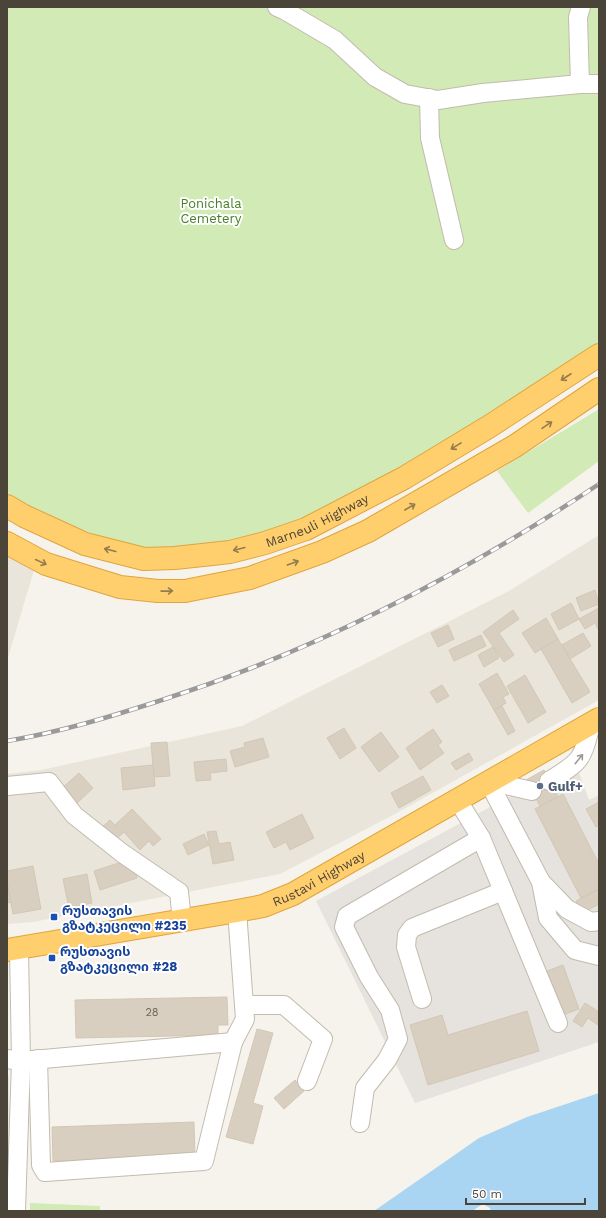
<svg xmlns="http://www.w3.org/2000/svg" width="606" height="1218" viewBox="0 0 606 1218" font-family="'Work Sans','Noto Sans Georgian',sans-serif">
	<rect width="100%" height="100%" fill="#f6f3ec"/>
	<!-- residential -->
	<g fill="#eae5da">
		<polygon points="599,535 599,700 395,814 280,874 33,922 7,924 7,774 41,770 242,726 507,592"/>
		<polygon points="7,554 34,570 7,661"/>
		<polygon points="7,1075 9,1077 8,1211 7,1211"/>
	</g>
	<!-- industrial -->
	<polygon fill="#e6e2dd" points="574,759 589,800 599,795 599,1042 415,1103 316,901 507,798"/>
	<!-- green -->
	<g fill="#d2eab5">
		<polygon points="7,7 599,7 599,350 369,492 251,540 178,552 119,544 7,500"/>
		<polygon points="599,409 599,461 528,513 497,471"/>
		<polygon points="30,1203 100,1206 100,1211 30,1211"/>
	</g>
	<!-- water -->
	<polygon fill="#a9d4f2" points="599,1093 599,1211 491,1211 490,1208 483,1204 472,1211 374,1211 479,1138 527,1117"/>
	<!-- building -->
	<g fill="#d8cfc1" stroke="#d3c7b4">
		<polygon points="595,590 599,604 581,611 576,598"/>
		<polygon points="571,603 579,619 559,630 551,614"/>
		<polygon points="599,608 599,631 595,623 585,629 579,619"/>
		<polygon points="513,610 519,619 499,633 514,655 504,662 483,632"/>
		<polygon points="546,618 558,639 535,653 522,633"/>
		<polygon points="448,625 454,639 438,647 431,633"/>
		<polygon points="583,633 591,646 570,659 562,645"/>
		<polygon points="481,635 486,646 454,661 449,650"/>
		<polygon points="558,639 590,692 572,703 541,649"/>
		<polygon points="493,647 499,658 484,667 478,655"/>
		<polygon points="497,673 509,694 503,697 506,703 494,710 479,684"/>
		<polygon points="525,675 546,712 528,723 507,686"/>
		<polygon points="442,685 449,696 437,703 430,692"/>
		<polygon points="502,706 515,731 508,735 494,710"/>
		<polygon points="344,728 356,748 340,759 327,738"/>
		<polygon points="433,729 442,742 438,745 444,753 420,770 406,748"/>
		<polygon points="381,732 399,757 379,772 361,747"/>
		<polygon points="263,738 269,757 235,767 230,751 245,747 244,743"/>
		<polygon points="167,742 170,776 154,777 151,743"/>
		<polygon points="469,753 473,760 456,770 451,763"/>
		<polygon points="226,759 227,771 210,773 211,780 196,781 194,762"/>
		<polygon points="153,765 155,786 123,790 121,768"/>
		<polygon points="544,770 558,797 540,806 526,780"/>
		<polygon points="79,773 93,788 76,804 61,789"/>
		<polygon points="423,776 431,790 399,808 391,793"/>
		<polygon points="563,794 599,864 599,889 581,898 535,809"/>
		<polygon points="599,802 599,825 596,827 586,809"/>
		<polygon points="132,809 161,839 153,846 149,841 140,850 124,832 113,842 100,829 110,820 115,825"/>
		<polygon points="302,814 314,838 290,850 286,842 274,848 266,832"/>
		<polygon points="216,831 219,844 230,842 234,860 213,864 207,832"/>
		<polygon points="204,834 209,845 188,855 183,844"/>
		<polygon points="128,860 133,864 137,878 100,890 94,871"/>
		<polygon points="33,866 41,909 13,914 7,882 7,871"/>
		<polygon points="87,874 92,903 69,908 63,879"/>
		<polygon points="7,882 11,902 7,903"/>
		<polygon points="599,889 599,904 582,913 576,901"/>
		<polygon points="563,965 579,1009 563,1015 547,971"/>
		<polygon points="227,997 228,1025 218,1025 218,1035 76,1038 75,1000"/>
		<polygon points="585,1003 599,1012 598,1025 588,1018 582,1027 573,1021"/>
		<polygon points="527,1011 539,1051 428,1085 410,1025 442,1015 448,1035"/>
		<polygon points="257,1029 273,1033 253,1103 263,1106 253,1144 226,1137"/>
		<polygon points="295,1080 304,1091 284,1109 274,1098"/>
		<polygon points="194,1122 195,1156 53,1161 52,1127"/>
	</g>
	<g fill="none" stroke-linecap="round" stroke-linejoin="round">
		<defs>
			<g id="minor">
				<polyline points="277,7 284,10 335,40 375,77 405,94 438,100 483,93 580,84 599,84"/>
				<polyline points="580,84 578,17 581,7"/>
				<polyline points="429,98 430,138 454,240"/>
				<polyline points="488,781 541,882 567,909 591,922 599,921"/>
				<polyline points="488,781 532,791"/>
				<path d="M549 781C582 761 582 760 591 724"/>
				<polyline points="7,786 49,782 74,815 122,853 179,892 182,921"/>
				<polyline points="457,799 481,838 558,1023"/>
				<polyline points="541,882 548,918 575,950 599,956"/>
				<polyline points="422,999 406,947 407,935 412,928 503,891"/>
				<polyline points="244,1005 284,1005 323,1039 307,1081"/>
				<polyline points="7,1059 21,1061 233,1042 245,1019 237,911"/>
				<polyline points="38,1059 41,1165 45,1172 204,1161 233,1042"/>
				<polyline points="360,1123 365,1088 387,1060 398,1039 390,1010 369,977 344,927 347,916 481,838"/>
				<polyline points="16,1211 21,1061 19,949"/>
			</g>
			<g id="highway">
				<path id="s1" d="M7 506 24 516 85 544 144 559 175 558 230 552 265 543 306 529 404 478 490 426 599 355"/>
				<polyline points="7,543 46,564 120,587 158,591 185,591 250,578 322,552 368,531 515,446 599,389"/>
				<path id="s2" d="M7 950 237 911 263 906 293 894 599 719"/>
			</g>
		</defs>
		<!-- minor casing -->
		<use href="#minor" stroke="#c2bbae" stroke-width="20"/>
		<!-- highway casing -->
		<use href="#highway" stroke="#e0a43c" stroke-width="24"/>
		<!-- minor -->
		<use href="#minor" stroke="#fff" stroke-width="18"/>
		<!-- highway -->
		<use href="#highway" stroke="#ffcf6e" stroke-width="22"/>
		<defs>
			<path id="rail" d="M7 741C61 732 113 716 165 699 319 649 464 574 599 484"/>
		</defs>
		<!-- rail casing -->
		<use href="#rail" stroke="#9a9a9a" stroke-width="4.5"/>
		<!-- rail -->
		<use href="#rail" stroke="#fff" stroke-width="3" stroke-dasharray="9" stroke-linecap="butt"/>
	</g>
	<!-- one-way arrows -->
	<defs><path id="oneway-shaft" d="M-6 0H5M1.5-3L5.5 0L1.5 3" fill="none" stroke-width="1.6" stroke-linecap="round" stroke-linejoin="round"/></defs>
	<g stroke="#937c4e">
		<use href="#oneway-shaft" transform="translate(566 377) rotate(147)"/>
		<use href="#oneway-shaft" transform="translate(547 425) rotate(-34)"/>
		<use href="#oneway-shaft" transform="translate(456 446) rotate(149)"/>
		<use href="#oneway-shaft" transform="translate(410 507) rotate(-30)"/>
		<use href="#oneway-shaft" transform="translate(239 549) rotate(166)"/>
		<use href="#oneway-shaft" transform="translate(110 550) rotate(-166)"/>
		<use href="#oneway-shaft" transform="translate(41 562) rotate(25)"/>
		<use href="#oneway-shaft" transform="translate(293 563) rotate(-20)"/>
		<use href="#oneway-shaft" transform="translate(167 591) rotate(-1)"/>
	</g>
	<use stroke="#9c9892" href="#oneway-shaft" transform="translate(579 759) rotate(-51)"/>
	<!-- markers -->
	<circle fill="#5c6f8a" stroke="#fff" stroke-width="1.5" cx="540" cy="786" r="4"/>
	<g fill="#1a4fb4" stroke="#fff" stroke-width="1.5">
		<rect x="50" y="913" width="8" height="8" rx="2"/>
		<rect x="48" y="954" width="8" height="8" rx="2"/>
	</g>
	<g text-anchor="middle" stroke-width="4" stroke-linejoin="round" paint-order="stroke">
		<!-- number labels -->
		<g font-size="11" fill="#6e675b">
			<text x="152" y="1016">28</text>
		</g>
		<!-- park labels -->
		<g font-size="13" fill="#4a7f2a" stroke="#fff">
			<text x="211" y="208">Ponichala<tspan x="211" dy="15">Cemetery</tspan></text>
		</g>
		<!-- street labels -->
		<g font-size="13" fill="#4b4439" stroke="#fff">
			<text dy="5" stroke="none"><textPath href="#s1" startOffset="327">Marneuli Highway</textPath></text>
			<text dy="5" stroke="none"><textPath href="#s2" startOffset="322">Rustavi Highway</textPath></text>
		</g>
		<!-- service labels -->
		<g font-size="13" font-weight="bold" fill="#4e5e75" stroke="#fff" text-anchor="start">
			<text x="548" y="791">Gulf+</text>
		</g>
		<!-- transit labels -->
		<g font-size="13" font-weight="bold" fill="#164399" stroke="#fff" text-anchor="start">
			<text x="62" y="915">რუსთავის<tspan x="62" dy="15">გზატკეცილი #235</tspan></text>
			<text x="60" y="956">რუსთავის<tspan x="60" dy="15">გზატკეცილი #28</tspan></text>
		</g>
	</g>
	<!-- border -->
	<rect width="606" height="1218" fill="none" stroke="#4b4439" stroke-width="16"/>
	<!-- scale -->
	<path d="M466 1198v6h119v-6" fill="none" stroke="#4b4439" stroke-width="2"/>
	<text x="472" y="1198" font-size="12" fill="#4b4439" stroke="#ffffff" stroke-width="3" paint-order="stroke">50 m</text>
</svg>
